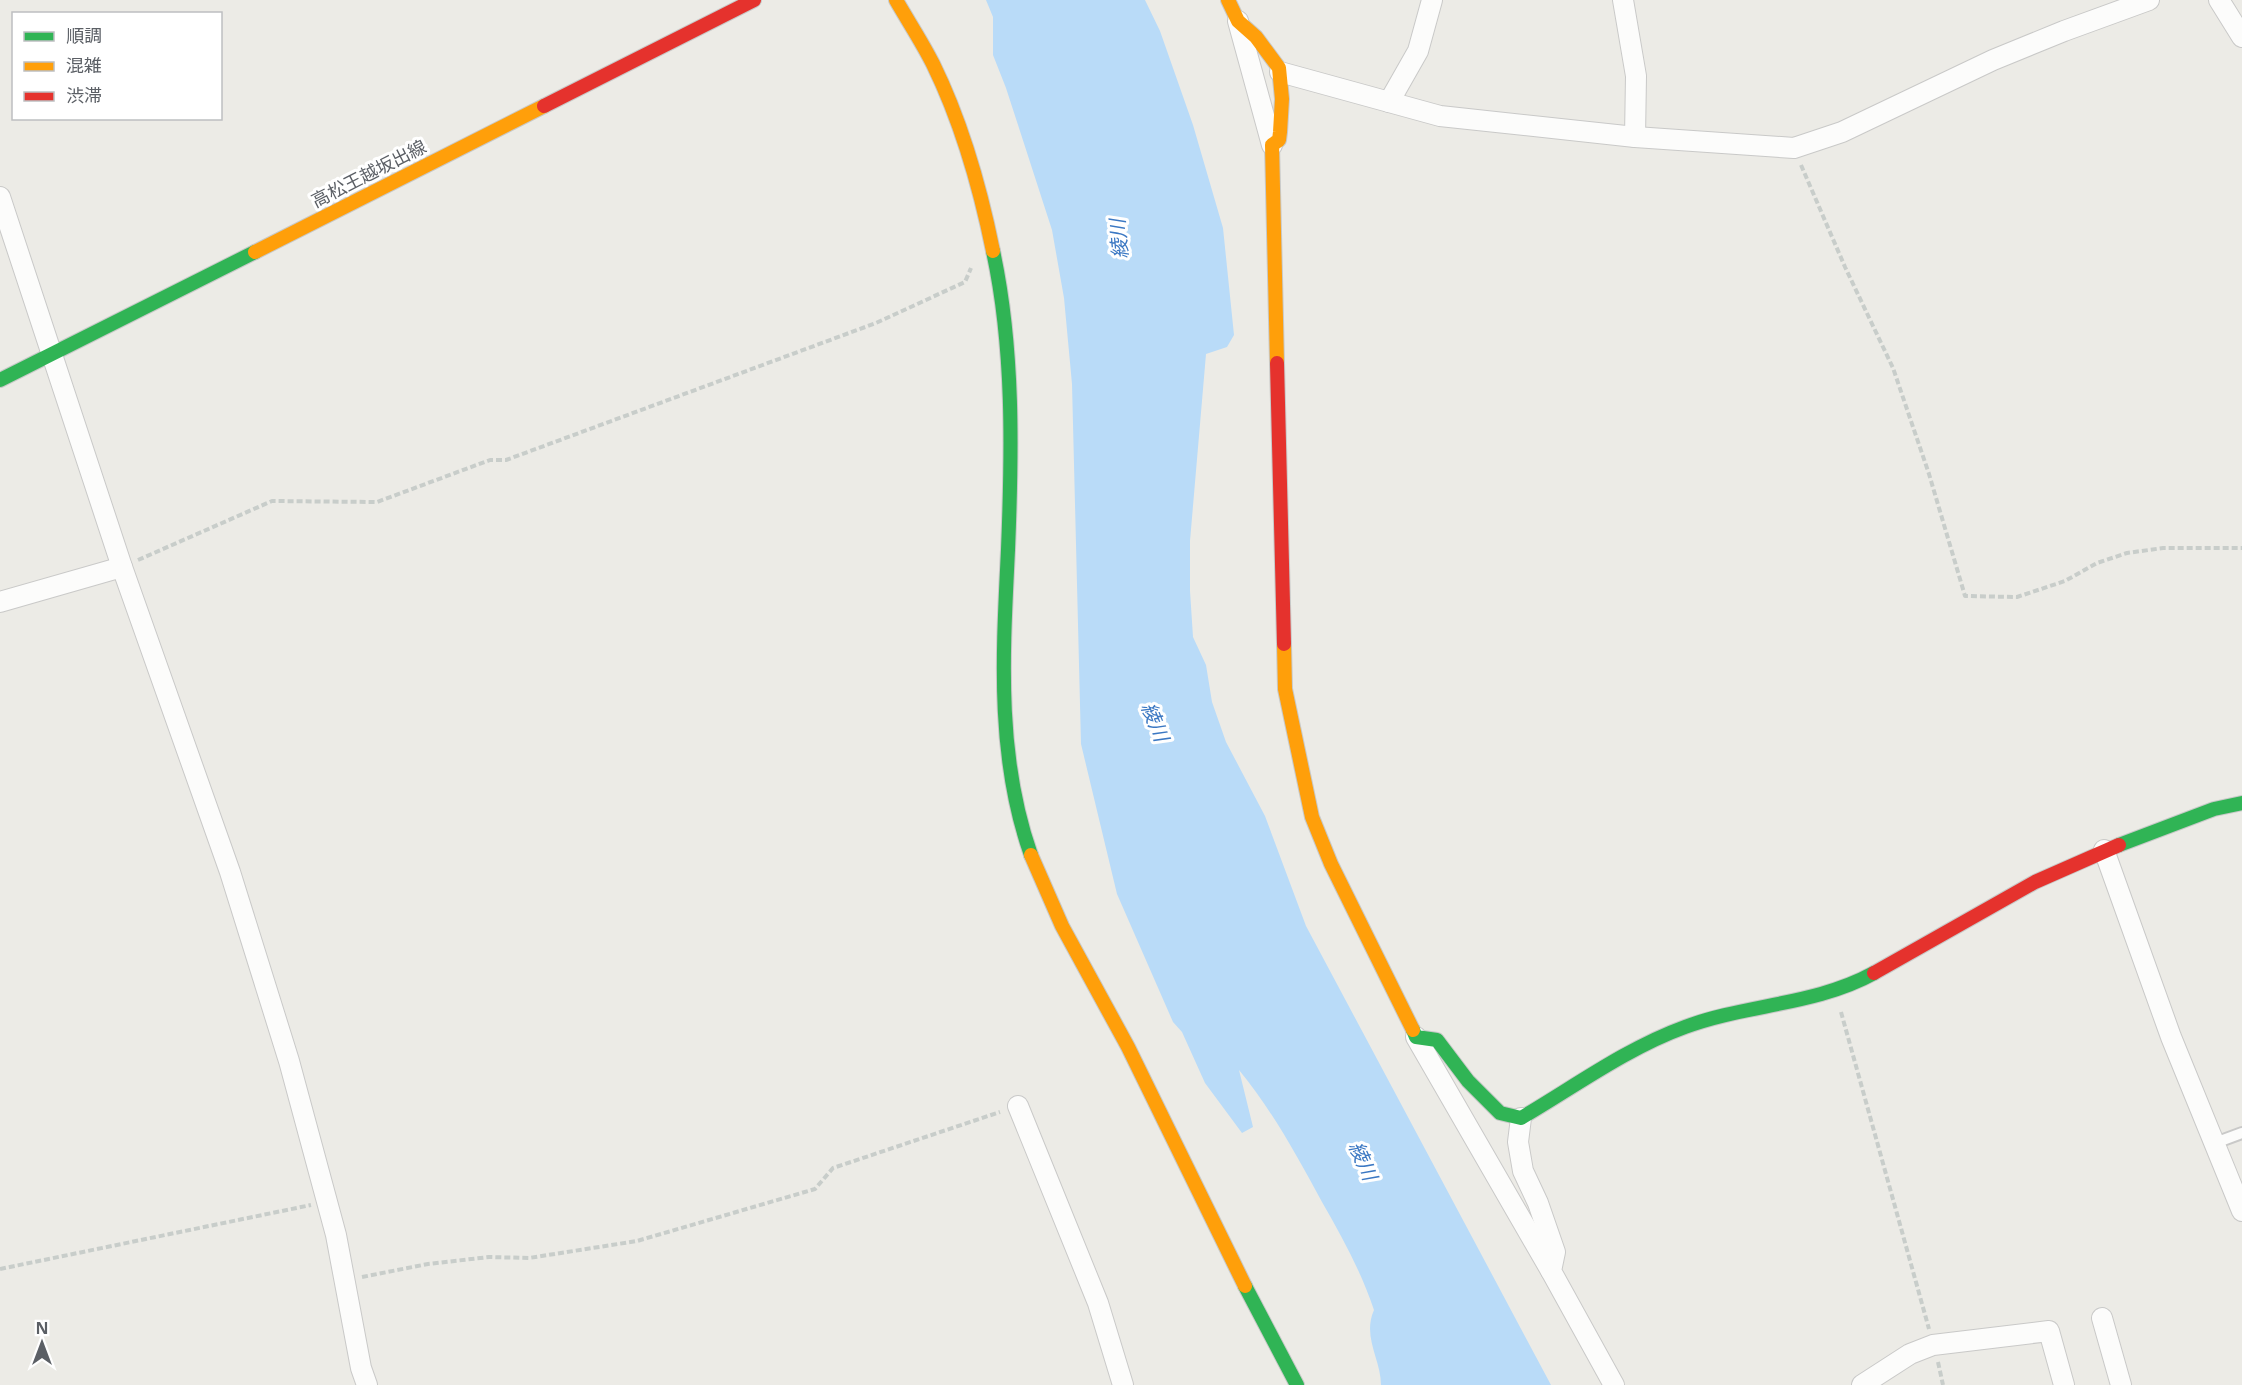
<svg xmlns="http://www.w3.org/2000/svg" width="2242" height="1385" viewBox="0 0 2242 1385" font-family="'Open Sans','Noto Sans JP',sans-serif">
	<rect width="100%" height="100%" fill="#ecebe6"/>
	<!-- water -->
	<path fill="#b9dbf8" d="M986 0H1145L1160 31 1193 125 1223 228 1234 335 1227 347 1206 354 1190 541V591L1193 637 1206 665 1212 702 1226 742 1265 816 1306 926 1551 1385H1381C1381 1359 1362 1337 1374 1310 1361 1271 1342 1237 1322 1202 1297 1156 1272 1110 1239 1070L1253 1127 1242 1133 1205 1083 1182 1032 1173 1022 1117 894 1081 744 1072 384 1064 298 1052 230 1006 88 993 55V17Z"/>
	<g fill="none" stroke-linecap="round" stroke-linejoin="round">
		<defs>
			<polyline id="lane" points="2215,1143 2242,1133"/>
			<g id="street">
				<polyline points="1623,0 1636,76 1635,137"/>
				<polyline points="2219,0 2242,37"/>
				<polyline points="1238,21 1272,145"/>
				<polyline points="1280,72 1440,116 1635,137 1794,148 1842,132 1993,60 2064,31 2149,0"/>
				<polyline points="1389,102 1418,51 1432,0"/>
				<polyline points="0,197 122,567 230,872 289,1061 336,1235 361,1368 367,1385"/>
				<polyline points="0,602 122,567"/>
				<polyline points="2104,850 2171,1037 2242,1211"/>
				<polyline points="1416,1037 1551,1271"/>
				<polyline points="1018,1106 1098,1303 1123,1385"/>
				<polyline points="1521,1118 1518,1142 1523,1171 1538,1203 1555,1252 1551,1271 1614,1385"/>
				<polyline points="2102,1318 2121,1385"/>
				<polyline points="1862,1385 1910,1354 1933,1345 2049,1331 2064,1385"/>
			</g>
			<g id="fast">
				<path d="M993 251C1014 348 1012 452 1008 550 1003 653 996 756 1031 855"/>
				<polyline points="0,380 255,252"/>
				<polyline points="2119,845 2214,809 2242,803"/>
				<path d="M1413 1030 1416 1037 1437 1040 1468 1081 1500 1113 1521 1118C1574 1087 1627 1048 1685 1027 1747 1004 1816 1005 1874 973"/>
				<polyline points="1245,1286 1297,1385"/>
			</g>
			<g id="slow">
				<path d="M896 0C908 21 922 42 933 64 962 123 980 187 993 251"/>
				<polyline points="1228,0 1238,21 1256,37 1279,68 1282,99 1280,132 1279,140 1272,145 1277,363"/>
				<polyline points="255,252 544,106"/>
				<polyline points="1284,644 1285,689 1312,817 1331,864 1413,1030"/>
				<polyline points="1031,855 1062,926 1128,1047 1245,1286"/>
			</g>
			<g id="jam">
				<polyline points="544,106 754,0"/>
				<polyline points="1277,363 1284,644"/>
				<polyline points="1874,973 2035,882 2119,845"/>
			</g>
		</defs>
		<!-- lane casing -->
		<use href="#lane" stroke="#c9c9c8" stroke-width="14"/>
		<!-- street casing -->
		<use href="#street" stroke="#c9c9c8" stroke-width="22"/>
		<!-- fast casing -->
		<use href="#fast" stroke="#c8c9c8" stroke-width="16"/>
		<!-- slow casing -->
		<use href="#slow" stroke="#c8c9c8" stroke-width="16"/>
		<!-- jam casing -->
		<use href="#jam" stroke="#c8c9c8" stroke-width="16"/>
		<!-- path -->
		<g stroke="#c8cdca" stroke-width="4" stroke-dasharray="6 3" stroke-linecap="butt">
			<polyline points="1801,165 1845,267 1893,368 1929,474 1965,596 2017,597 2065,581 2097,563 2127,553 2163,548 2242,548"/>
			<polyline points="138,560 272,501 377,502 490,460 506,460 876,323 965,282 971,268"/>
			<polyline points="1841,1012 1929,1329"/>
			<polyline points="0,1269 311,1205"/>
			<polyline points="362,1277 428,1264 489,1257 529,1258 637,1241 815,1189 833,1168 1000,1112"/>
			<polyline points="1938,1362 1943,1385"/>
		</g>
		<!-- lane -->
		<use href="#lane" stroke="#fcfcfb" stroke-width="10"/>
		<!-- street -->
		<use href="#street" stroke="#fcfcfb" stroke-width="20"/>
		<!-- fast -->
		<use href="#fast" stroke="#30b455" stroke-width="14"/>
		<!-- slow -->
		<use href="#slow" stroke="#ff9f0a" stroke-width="14"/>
		<!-- jam -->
		<use href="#jam" stroke="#e5322d" stroke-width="14"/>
	</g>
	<g text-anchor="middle" stroke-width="6" stroke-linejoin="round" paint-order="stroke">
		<!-- street labels -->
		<g font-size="18" fill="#5b5f65" stroke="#fff">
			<text transform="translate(369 174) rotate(-27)" y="6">高松王越坂出線</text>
		</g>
		<!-- water labels -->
		<g font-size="20" font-style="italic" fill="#3b78c3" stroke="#fff">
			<text transform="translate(1119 239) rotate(-95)" y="7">綾川</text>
			<text transform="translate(1155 722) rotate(68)" y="7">綾川</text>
			<text transform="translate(1363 1161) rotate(66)" y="7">綾川</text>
		</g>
	</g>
	<!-- legend -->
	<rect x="12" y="12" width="210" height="108" fill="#ffffff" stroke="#bdbfc1" stroke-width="1.5"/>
	<rect x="24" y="32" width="30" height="9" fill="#30b455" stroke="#bdbfc1" stroke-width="1.5"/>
	<text x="66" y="42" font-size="18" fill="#5b5f65">順調</text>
	<rect x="24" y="62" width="30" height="9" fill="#ff9f0a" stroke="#bdbfc1" stroke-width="1.5"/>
	<text x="66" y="72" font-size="18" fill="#5b5f65">混雑</text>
	<rect x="24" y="92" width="30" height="9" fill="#e5322d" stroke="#bdbfc1" stroke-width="1.5"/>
	<text x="66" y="102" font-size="18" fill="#5b5f65">渋滞</text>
	<!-- north arrow -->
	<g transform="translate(42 1343)" stroke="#ffffff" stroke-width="4.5" paint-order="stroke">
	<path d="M0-4.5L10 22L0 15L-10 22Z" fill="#5b5f65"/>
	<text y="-9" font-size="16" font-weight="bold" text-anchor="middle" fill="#5b5f65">N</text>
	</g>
</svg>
